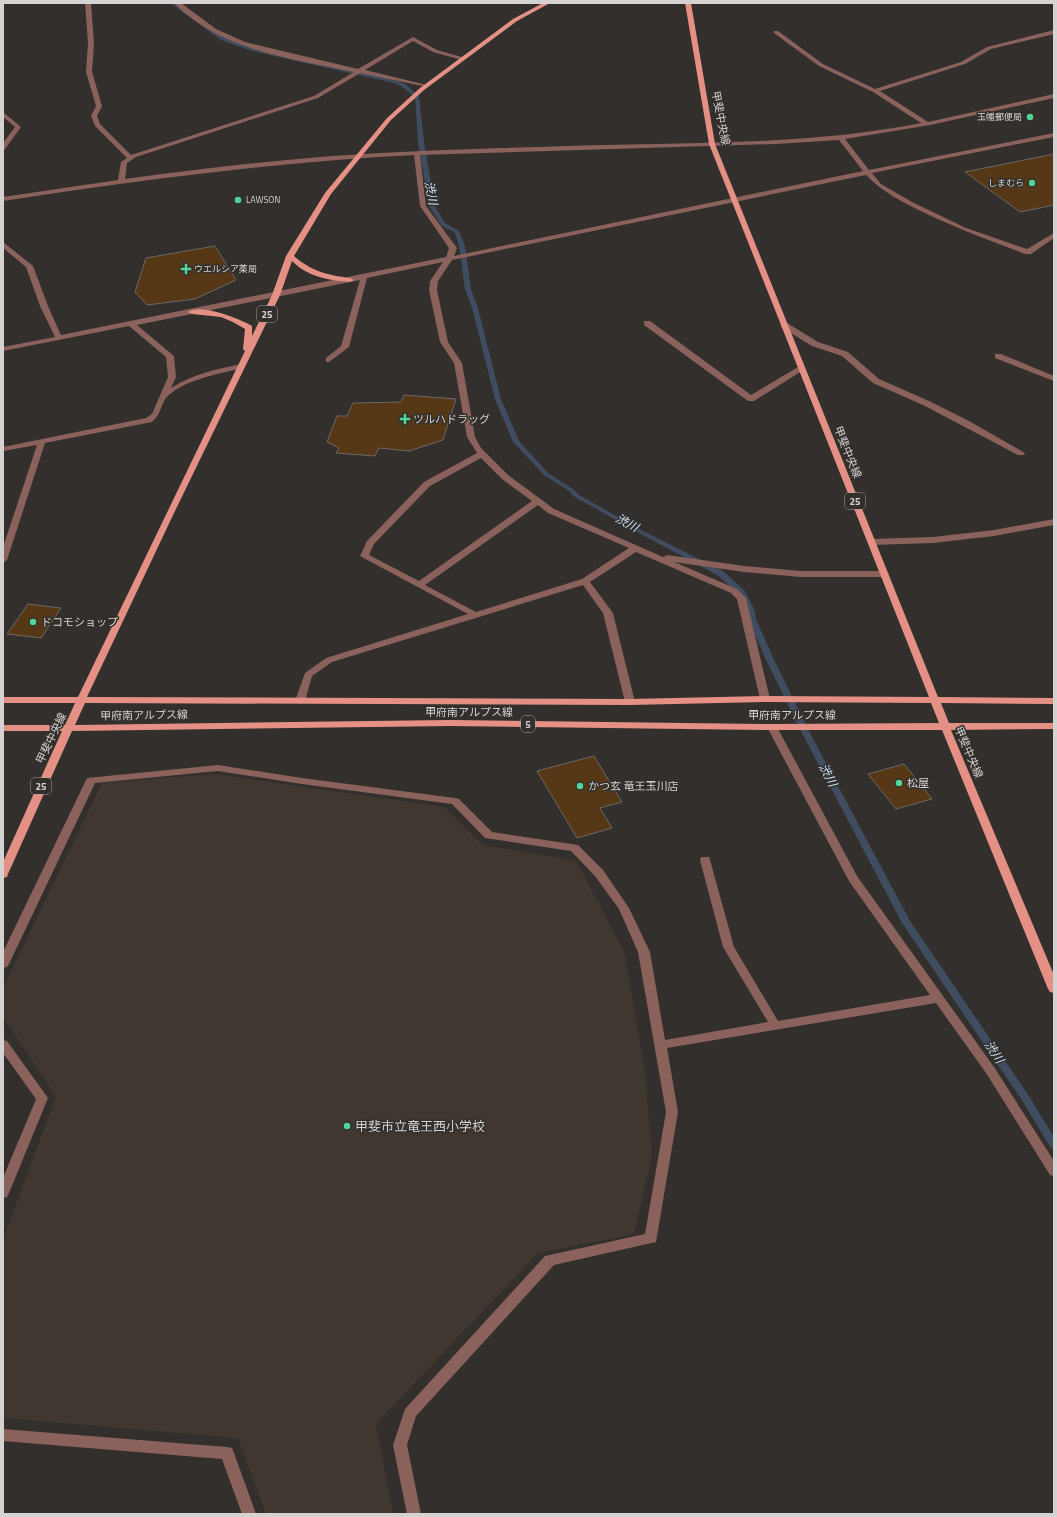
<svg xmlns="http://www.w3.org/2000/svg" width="1057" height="1517" viewBox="0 0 1057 1517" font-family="'Titillium Web','Noto Sans JP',sans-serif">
	<rect width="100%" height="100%" fill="#322f2c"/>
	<!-- built -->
	<polygon fill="#3f3730" points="214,774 444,807 483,845 576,861 624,951 645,1071 652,1156 634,1234 538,1253 376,1424 393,1514 266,1514 238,1438 3,1418 3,1239 56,1097 3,1017 3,988 102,783"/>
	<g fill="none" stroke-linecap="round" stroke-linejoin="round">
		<!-- stream -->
		<g fill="#404d60" fill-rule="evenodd">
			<polygon points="171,3 176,3 189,13 185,14"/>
			<polygon points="205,25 225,38 252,48 398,81 405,84 419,96 424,142 435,206 445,223 459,231 465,246 471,289 478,308 501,399 519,441 548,473 573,489 579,495 643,531 723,571 745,591 755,611 756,619 775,662 811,735 910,921 1029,1096 1054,1137 1054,1149 1051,1148 1023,1102 902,923 803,735 767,662 748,619 747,611 739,594 717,575 639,533 575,497 569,491 544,475 513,442 495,399 472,308 465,289 459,246 455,233 441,225 429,206 418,142 415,97 401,86 394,83 249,50 221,40 203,27 203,26"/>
		</g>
	</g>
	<!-- building -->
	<g fill="#563816" stroke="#6d6966">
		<polygon points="1054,154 1054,205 1020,212 965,172"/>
		<polygon points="215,246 236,280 195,299 147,305 135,292 146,258"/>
		<polygon points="404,395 456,399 443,440 409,451 379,448 375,456 336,453 339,448 327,442 337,416 347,416 353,403 401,402"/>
		<polygon points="28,604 61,608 41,638 7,634"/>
		<polygon points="594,756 622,802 600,808 612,828 577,838 537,771"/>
		<polygon points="904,764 932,799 896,809 868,774"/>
	</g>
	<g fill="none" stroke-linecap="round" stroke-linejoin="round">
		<!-- minor -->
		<g fill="#8b615b" fill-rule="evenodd">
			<path d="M85 3H91L94 43 92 72 102 106 97 116 100 124 131 155 314 96 354 72C293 59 219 50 174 3H181L216 29 245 42 358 69 413 37 437 50 465 58 462 60 433 52 413 41 365 70 427 85V87L360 73 318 98 136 157 127 163 125 179C204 168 284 159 364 154 433 150 501 148 569 146 687 142 805 146 921 123L873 92 819 66 774 33V31H778L823 64 875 89 961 62 987 47 1054 30V34L991 49 965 64 880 91 928 122 1054 94V98L930 125 845 139 869 170 1054 133V137L872 173 881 184 912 202 966 228 1027 249 1054 233V238L1031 254H1025C991 241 958 229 925 213 904 203 882 192 866 175L452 260 438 281 437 290 448 342 462 363 475 437 481 448 508 475 554 509 663 557 667 555 744 566 800 571H885L889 574 885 577H800L744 572 674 562 737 589 746 598 770 699 765 702 760 699 737 599 731 593 636 552 590 582 613 613 635 702 633 704 630 705 625 702 603 613 583 585 332 662 312 676 305 701 300 704 295 701 305 673 326 658 468 614 360 556 367 541 424 482 477 453 467 437 454 363 440 342 429 290 430 281 443 262 367 278 349 347 329 362H326V358L341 346 360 280 137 325 174 356 176 377 171 388C193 374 217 369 241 364L245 366 244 368C221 373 182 380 166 398 160 406 162 413 152 422L45 443 7 560 3 563V547L37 445 3 451V447L146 418 152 414 168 377 166 357 129 326 3 351V347L55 337 40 306 26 267 3 248V242L33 266 48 306 61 335 446 257 449 248 420 206 414 155C276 162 139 180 3 201V197L118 180 121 162 127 158 95 126 91 116 96 106 86 72 88 43ZM839 140 863 171 454 256 457 248 426 206 420 155 776 144ZM481 458 502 479 532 501 419 581 369 555 374 544 430 486ZM538 505 548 513 629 548 582 579 476 612 425 585Z"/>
			<polygon points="3,112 21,127 5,149 3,150 3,143 15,127 3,117"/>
			<polygon points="644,321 650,321 751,395 798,367 801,367 805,369 754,401 748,401 644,325"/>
			<polygon points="781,323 787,323 818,342 848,352 879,379 929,401 969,421 1025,453 1024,455 1018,455 923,405 873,383 842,356 812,346 781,327"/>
			<polygon points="995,354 1001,354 1054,376 1054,381 995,358"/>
			<polygon points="1054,519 1054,525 994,536 933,543 872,545 868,542 872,539 933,537 994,530"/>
			<polygon points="772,724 777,727 857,876 994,1067 1054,1161 1054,1176 1050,1175 986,1073 936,1003 667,1048 678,1112 656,1242 554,1265 416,1416 407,1445 421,1514 407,1514 393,1445 405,1409 545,1256 645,1234 666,1112 638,952 619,909 595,876 571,851 485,838 452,804 302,784 218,771 95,783 9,964 7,967 3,968 3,952 87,778 218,765 302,778 455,798 459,799 492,832 578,845 603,870 629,908 650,952 665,1040 768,1022 723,947 700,860 701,857 709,857 710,860 734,947 778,1021 930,995 849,881 767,727"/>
			<polygon points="3,1040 7,1041 48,1098 9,1193 7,1197 3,1198 3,1178 36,1099 3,1053"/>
			<polygon points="3,1429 227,1447 232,1448 234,1453 256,1514 242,1514 222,1459 3,1441"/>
		</g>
		<!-- major -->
		<path fill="#e59085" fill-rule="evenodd" d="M543 3H550L517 21 424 90 391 120 331 194 294 256C311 271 327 275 350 278L354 280 350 282C328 280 308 277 292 261L280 295 175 511 87 697 630 699 765 696 929 697 709 144 685 3H691L715 144 938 697 1054 698V704L941 703 949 723H1054V729L951 730 1054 975V993L1050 992 1048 989 942 730H772L450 726 72 731 8 874 7 877 3 878V862L62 731H3V725H65L75 703H3V697H78L245 351 243 349 245 329 233 322 221 317 192 314 188 312C200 303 240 319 252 326V336L272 295 286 256 325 193 387 118 420 88 513 19ZM765 702 931 703 939 723 772 724 450 720 75 725 85 703 630 705Z"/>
	</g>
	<!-- markers -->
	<g fill="#53d396" stroke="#322f2c" stroke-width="1.5">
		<circle cx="1030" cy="117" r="4"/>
		<circle cx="1032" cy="183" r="4"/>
		<circle cx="238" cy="200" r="4"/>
		<path d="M184 263h4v4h4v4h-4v4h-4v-4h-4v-4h4z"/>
		<path d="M403 413h4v4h4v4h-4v4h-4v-4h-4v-4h4z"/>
		<circle cx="33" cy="622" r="4"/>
		<circle cx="899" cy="783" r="4"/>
		<circle cx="580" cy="786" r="4"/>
		<circle cx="347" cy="1126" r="4"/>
	</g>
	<g text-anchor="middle" stroke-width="3" stroke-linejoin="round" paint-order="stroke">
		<!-- far-poi labels -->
		<g font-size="9" fill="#d5d3d1" stroke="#322f2c" text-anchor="end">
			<text x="1022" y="120">玉幡郵便局</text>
			<text x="1024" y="186">しまむら</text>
			<text x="246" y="203" text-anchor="start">LAWSON</text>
			<text x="194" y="272" text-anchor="start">ウエルシア薬局</text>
		</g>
		<!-- shield labels -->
		<g fill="#322f2c" stroke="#a4a2a0" stroke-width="1">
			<rect x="257" y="306" width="20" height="16" rx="3"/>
			<rect x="845" y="493" width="20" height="16" rx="3"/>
			<rect x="521" y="716" width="14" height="16" rx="3"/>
			<rect x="31" y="778" width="20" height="16" rx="3"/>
		</g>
		<g font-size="10" font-weight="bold" fill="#d5d3d1">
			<text x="267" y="318">25</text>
			<text x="855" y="505">25</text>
			<text x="528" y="728">5</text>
			<text x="41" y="790">25</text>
		</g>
		<!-- street labels -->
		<g font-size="11" fill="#d5d3d1" stroke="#322f2c">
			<text transform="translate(721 118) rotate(79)" y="4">甲斐中央線</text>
			<text transform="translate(848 452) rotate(68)" y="4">甲斐中央線</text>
			<text x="469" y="716">甲府南アルプス線</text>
			<text transform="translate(144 715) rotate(-1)" y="4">甲府南アルプス線</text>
			<text x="792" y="719">甲府南アルプス線</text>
			<text transform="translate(51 738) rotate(-64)" y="4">甲斐中央線</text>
			<text transform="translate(969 752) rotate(67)" y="4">甲斐中央線</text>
		</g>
		<!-- poi labels -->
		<g font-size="11" fill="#d5d3d1" stroke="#322f2c" text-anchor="start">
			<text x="413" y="423">ツルハドラッグ</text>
			<text x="41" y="626">ドコモショップ</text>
			<text x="907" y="787">松屋</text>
			<text x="588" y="790">かつ玄 竜王玉川店</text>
		</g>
		<!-- water labels -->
		<g font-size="12" font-style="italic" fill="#d1e5fc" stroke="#322f2c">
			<text transform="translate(431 193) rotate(79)" y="4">渋川</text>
			<text transform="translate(627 523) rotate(28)" y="4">渋川</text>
			<text transform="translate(828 775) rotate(62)" y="4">渋川</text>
			<text transform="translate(994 1052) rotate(56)" y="4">渋川</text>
		</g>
		<!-- near-poi labels -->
		<g font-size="13" fill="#d5d3d1" stroke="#322f2c" text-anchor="start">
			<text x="355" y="1131">甲斐市立竜王西小学校</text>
		</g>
	</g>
	<!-- border -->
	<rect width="1057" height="1517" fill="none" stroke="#d5d3d1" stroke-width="8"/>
</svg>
